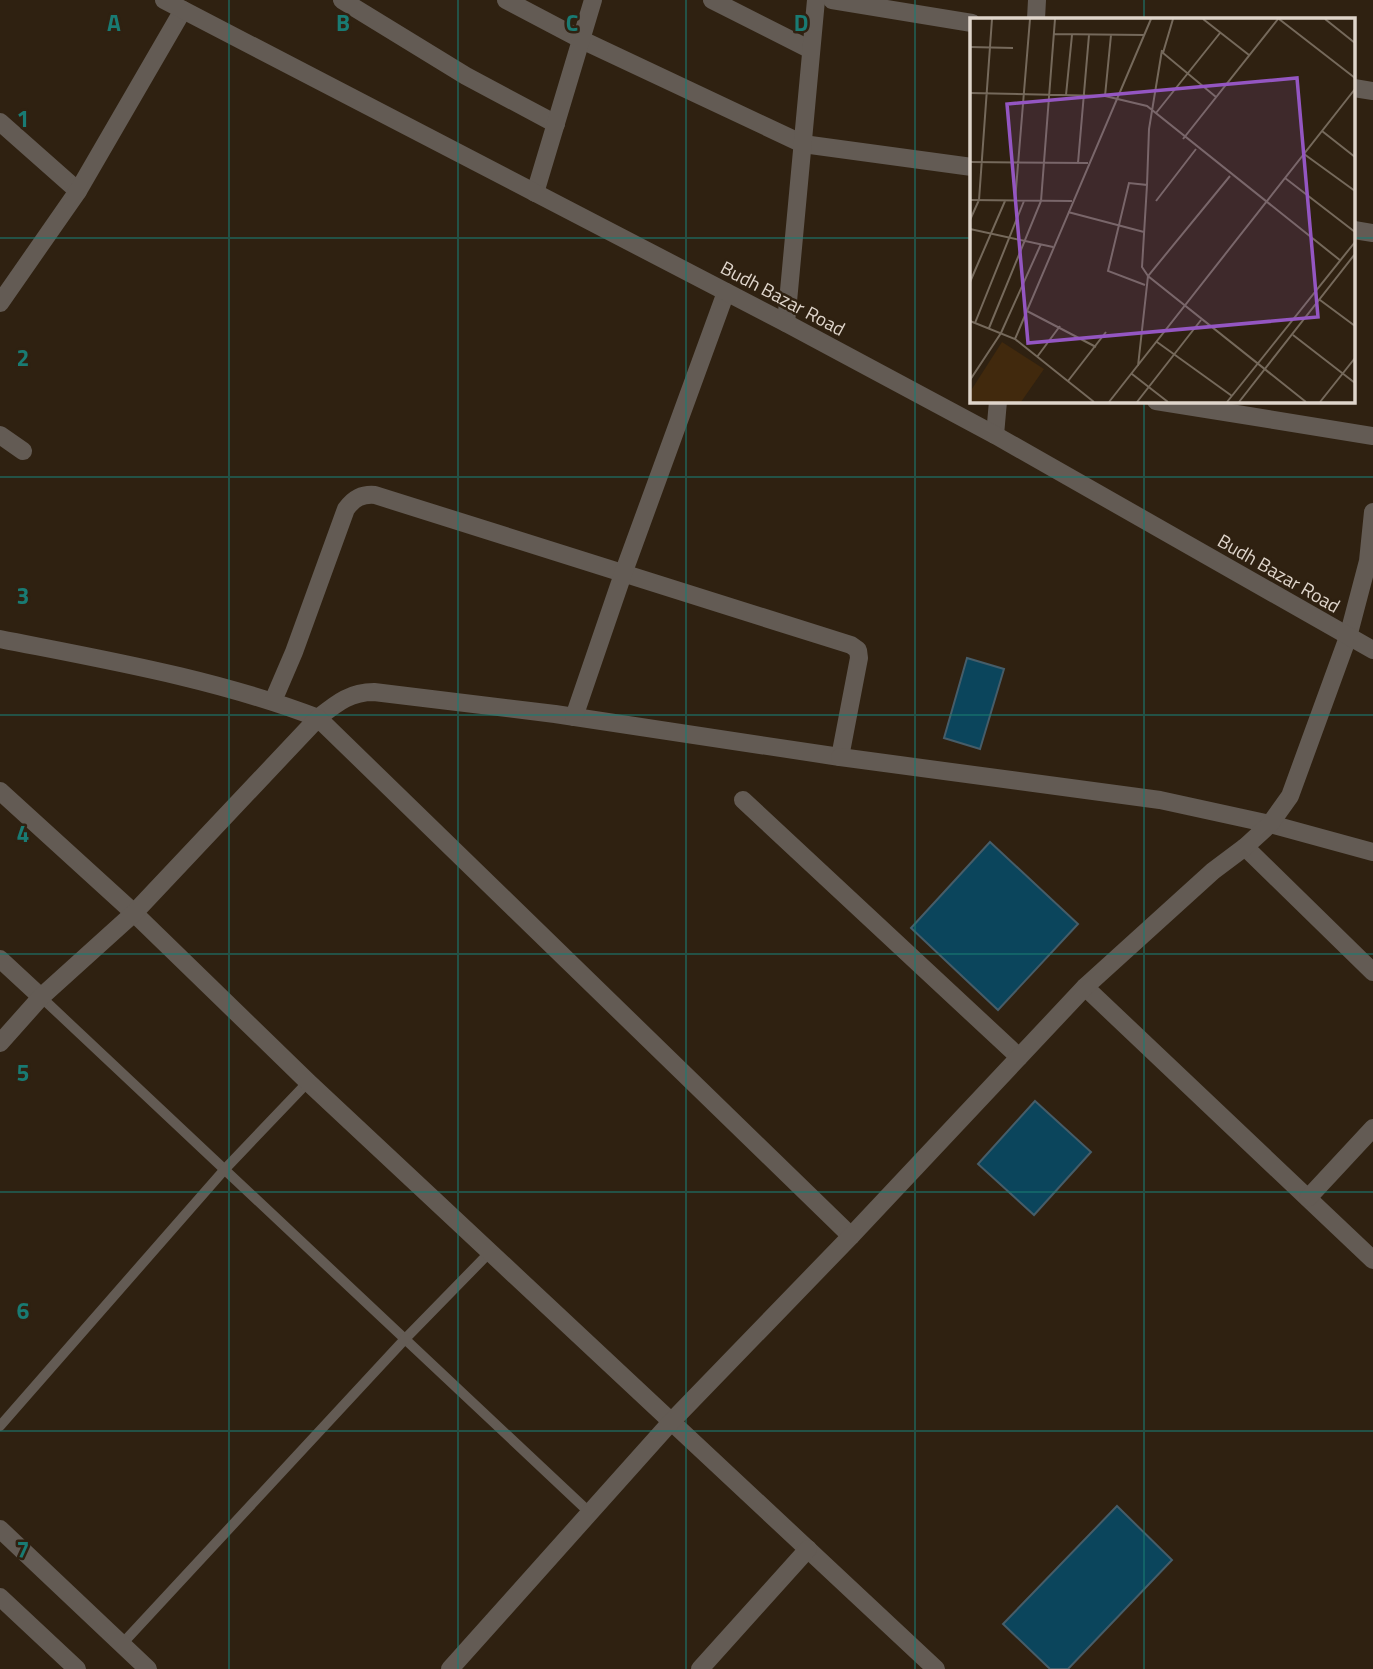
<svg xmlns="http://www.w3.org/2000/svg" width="1373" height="1669" viewBox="0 0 1373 1669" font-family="'Titillium Web',sans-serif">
	<rect width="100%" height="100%" fill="#2f2111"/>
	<!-- building -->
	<g fill="#0b455c" stroke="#465d69" stroke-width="2">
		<polygon points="967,658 1004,669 980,749 944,738"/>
		<polygon points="990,842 1078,924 998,1010 911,928"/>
		<polygon points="1035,1101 1091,1152 1034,1215 978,1164"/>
		<polygon points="1117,1506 1172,1560 1068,1669 1050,1669 1003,1624"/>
	</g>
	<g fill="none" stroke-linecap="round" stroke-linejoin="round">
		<!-- service -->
		<g stroke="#635b54" stroke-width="10">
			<polyline points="41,997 589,1512"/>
			<polyline points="0,1426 225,1169 308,1082"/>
			<polyline points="122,1644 405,1339 490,1252"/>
		</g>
		<!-- minor -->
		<g stroke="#635b54" stroke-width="18">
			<polyline points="342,0 466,76 556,124"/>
			<polyline points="506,0 582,40 803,144 972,167"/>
			<polyline points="712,0 811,50"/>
			<polyline points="832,0 972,23"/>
			<polyline points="1036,19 1037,0"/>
			<polyline points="1354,88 1373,91"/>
			<polyline points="0,122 78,191"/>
			<polyline points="535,193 593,0"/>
			<polyline points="1354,230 1373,233"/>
			<polyline points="0,303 78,191 183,10"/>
			<polyline points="786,323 816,0"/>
			<polyline points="1156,401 1373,436"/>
			<polyline points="0,435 23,451"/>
			<polyline points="995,435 998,401"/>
			<path d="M0 639C106 660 217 679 318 718 337 703 350 692 374 692L555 714 840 757 859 658 858 650 851 645 375 495C362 494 354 498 346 509L294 652 273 701"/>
			<polyline points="574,717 623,574 726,292"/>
			<polyline points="840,757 1160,800 1270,824 1373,852"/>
			<polyline points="0,791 134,913 308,1082 936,1669"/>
			<polyline points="743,800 1019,1057"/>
			<polyline points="1245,847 1373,972"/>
			<polyline points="0,959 41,997"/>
			<polyline points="1085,987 1373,1260"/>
			<polyline points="0,1043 41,997 134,913 318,718 851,1236"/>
			<polyline points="1308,1198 1373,1128"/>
			<polyline points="450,1669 671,1422 851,1236 1085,987 1213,871 1245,847 1270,824 1290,796 1348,637 1368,561 1373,512"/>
			<polyline points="700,1669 808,1549"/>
		</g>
		<!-- tertiary -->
		<g stroke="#635b54" stroke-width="18">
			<polyline points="164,0 786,323 995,435 1373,650"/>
			<polyline points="0,1529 148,1669"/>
			<polyline points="0,1597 77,1669"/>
		</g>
	</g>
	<!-- grid -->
	<path fill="none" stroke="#197b73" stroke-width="2" stroke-opacity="0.55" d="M229 0V1669M458 0V1669M686 0V1669M915 0V1669M1144 0V19M0 238H972M1354 238H1373M1144 401V1669M0 477H1373M0 715H1373M0 954H1373M0 1192H1373M0 1431H1373"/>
	<g text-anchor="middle" stroke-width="5" stroke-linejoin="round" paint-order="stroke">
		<!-- street labels -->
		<g font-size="19" fill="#dfd5cb" stroke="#2f2111">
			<text transform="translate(783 298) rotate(28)" y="7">Budh Bazar Road</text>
			<text transform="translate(1279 573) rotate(30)" y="7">Budh Bazar Road</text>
		</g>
	</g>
	<!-- overview -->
	<g transform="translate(970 18)">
		<rect width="385" height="385" fill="#2f2111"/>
		<path d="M32 324 74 351 51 384H0V374Z" fill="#41290d"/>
		<path fill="none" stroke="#75695b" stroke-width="2" d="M203 1 193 35 246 79M233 1 279 37M309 1 385 60M355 1 385 25M83 16 174 17M0 29 43 30M0 75 135 78 177 88 371 243M96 77 102 17M135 78 141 17M186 95 250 15M352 113 385 139M213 121 308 1M334 136 385 173M0 144 118 145M108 145 119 17M260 158 178 258 336 384M315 160 385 214M177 167 179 111 192 32M0 182 102 183M45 183 60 1M186 183 226 131M98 194 174 214M0 202 9 182 22 1M0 211 83 229M0 264 35 183M350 282 385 308M57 293 126 329M0 303 45 321 124 384M5 305 54 183M19 310 71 183 85 1M323 317 385 365M45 321 181 1M187 324 262 378M67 339 90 308M168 348 178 258 172 249 177 167 159 165 138 253 175 267M162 356 198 384M0 362 31 315 71 226M98 363 136 314M139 384 385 71M167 384 231 302M257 384 385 224M269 384 385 236M350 384 385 340"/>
		<path fill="#9456c2" fill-opacity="0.15" stroke="#9456c2" stroke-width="3.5" d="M327 60 348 299 58 325 37 86Z"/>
		<rect width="385" height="385" fill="none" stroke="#dfd5cb" stroke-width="3.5"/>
	</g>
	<g font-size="23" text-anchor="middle" font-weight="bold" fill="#197b73" stroke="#2f2111" stroke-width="5" stroke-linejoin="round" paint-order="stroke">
		<text x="114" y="31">A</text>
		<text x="343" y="31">B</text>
		<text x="572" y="31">C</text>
		<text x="801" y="31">D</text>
		<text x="23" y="127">1</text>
		<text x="23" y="366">2</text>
		<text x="23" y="604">3</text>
		<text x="23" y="842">4</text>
		<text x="23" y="1081">5</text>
		<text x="23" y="1319">6</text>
		<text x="23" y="1558">7</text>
	</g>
</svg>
